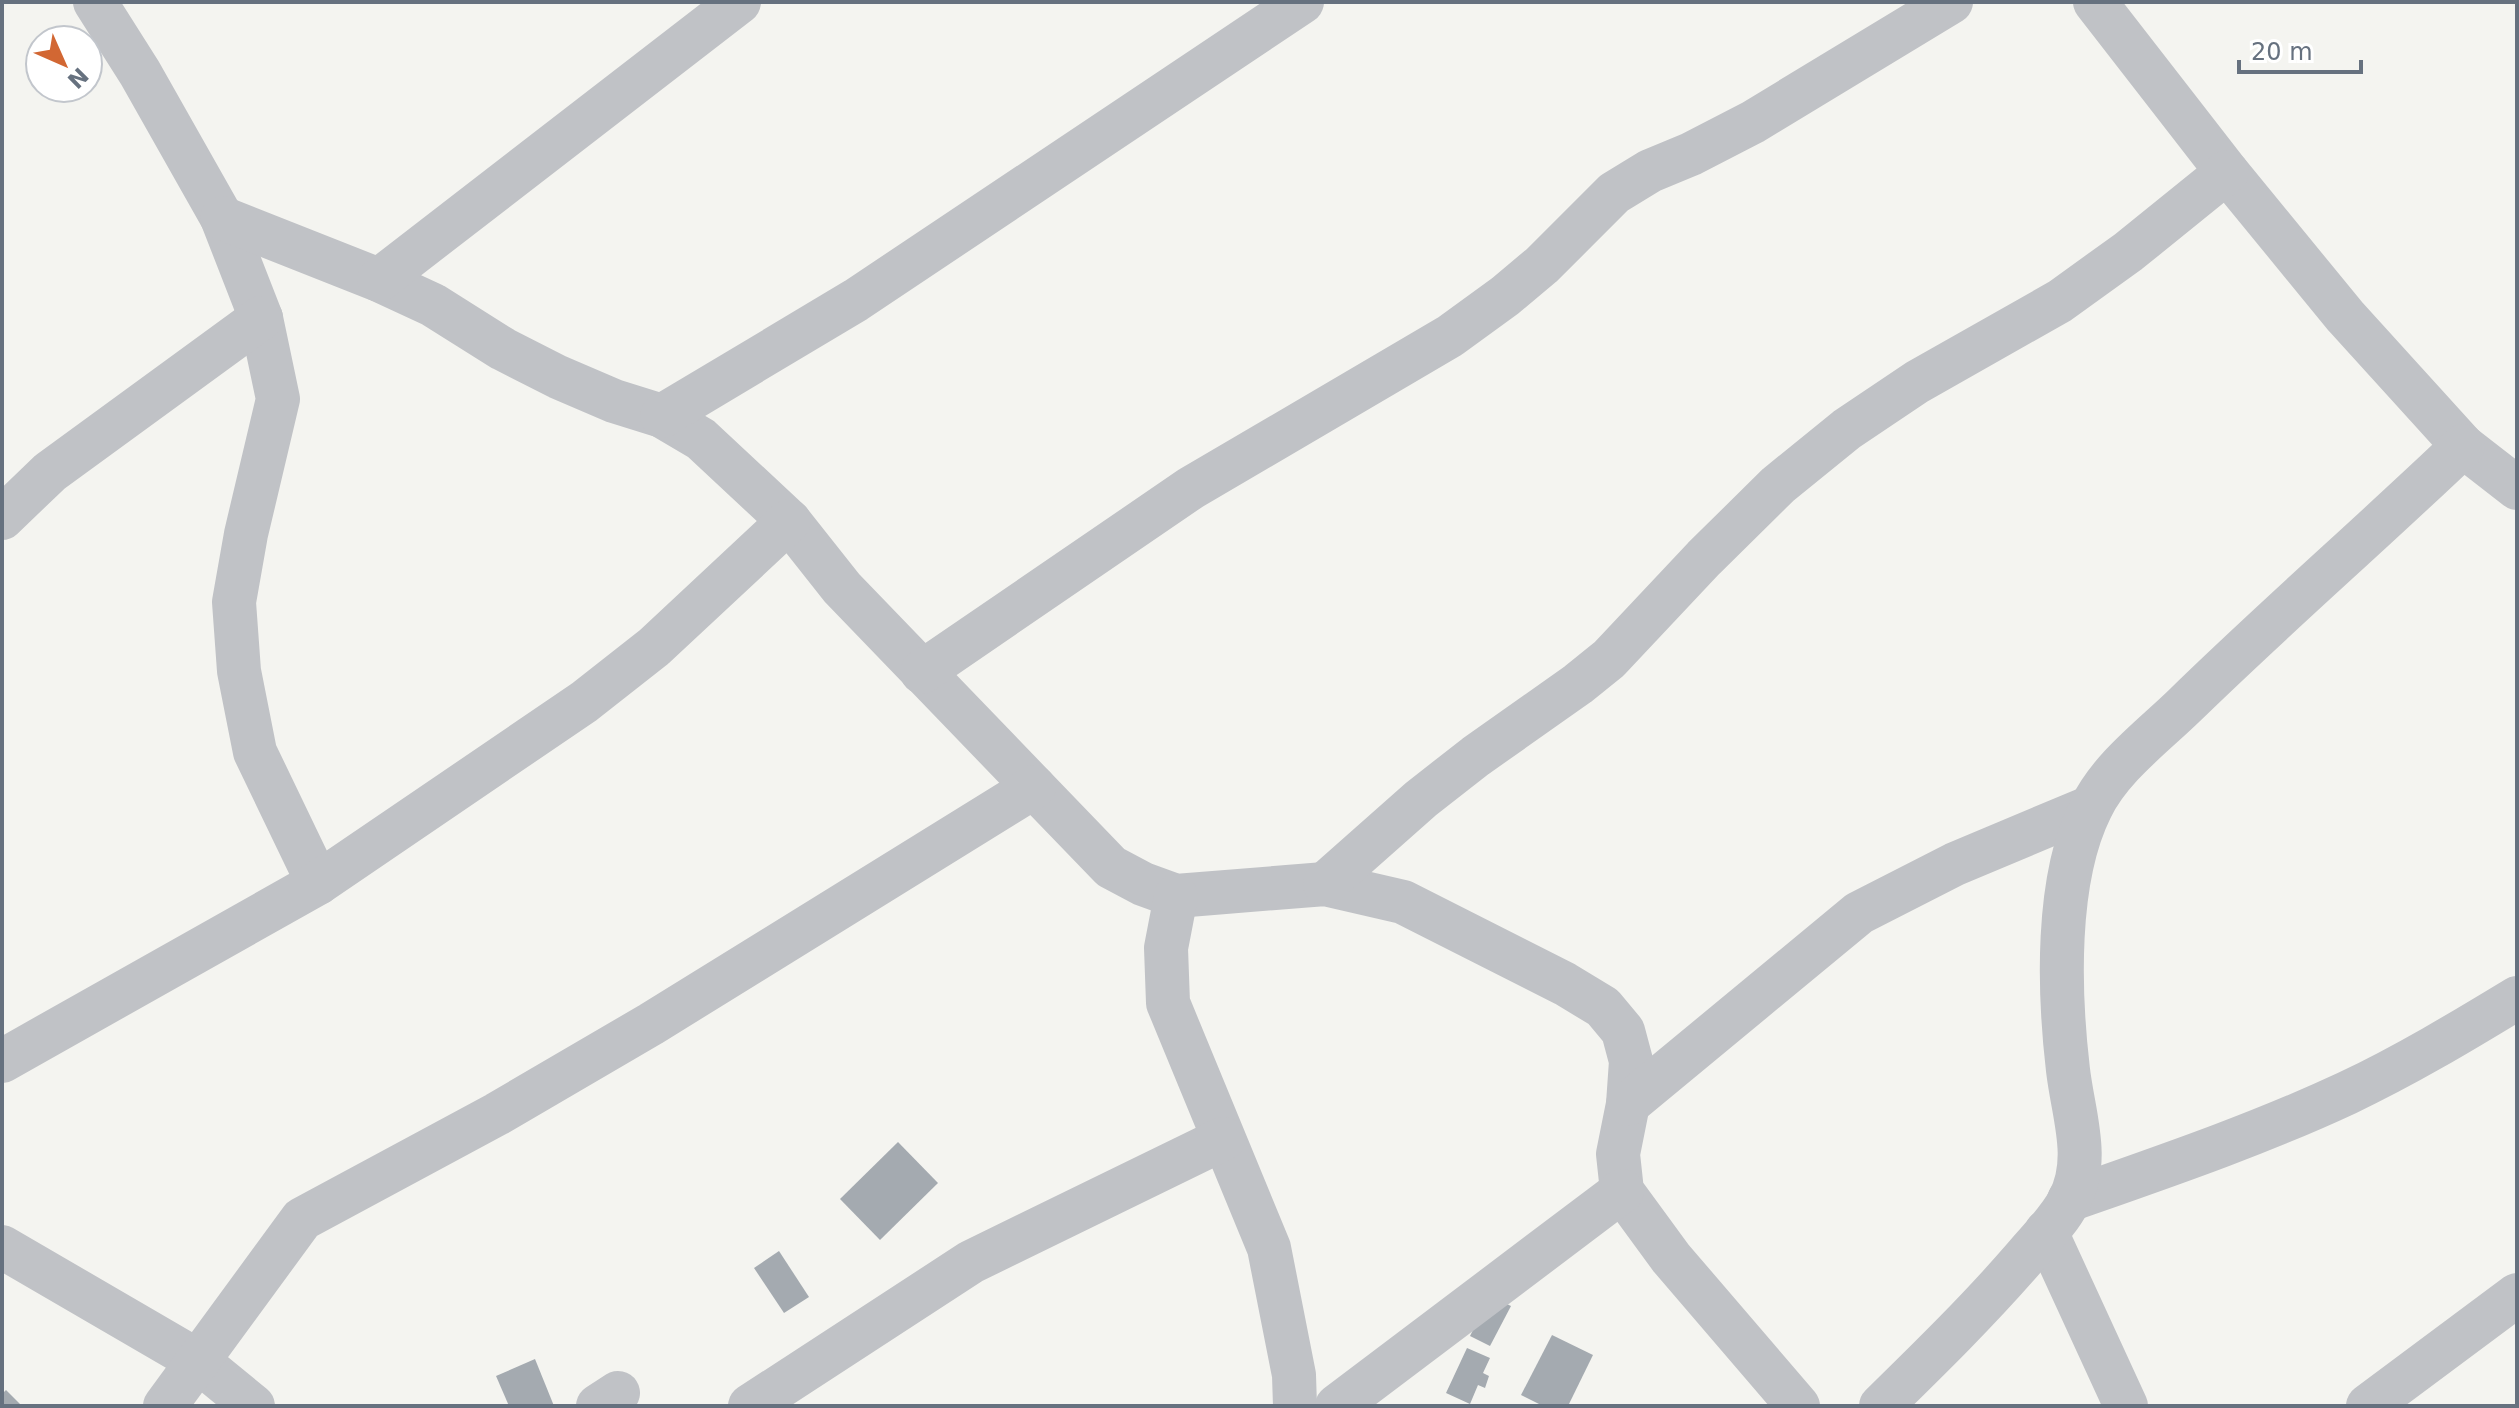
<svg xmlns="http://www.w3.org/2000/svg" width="2519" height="1408" viewBox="0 0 2519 1408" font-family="'DejaVu Sans',sans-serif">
	<rect width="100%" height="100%" fill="#f4f4f0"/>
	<!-- building -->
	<g fill="#a4aab0">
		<polygon points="898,1142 938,1183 880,1240 840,1199"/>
		<polygon points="779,1251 809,1297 784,1313 754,1268"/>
		<polygon points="1490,1296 1511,1306 1490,1346 1470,1336"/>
		<polygon points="1552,1335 1593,1355 1568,1406 1543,1406 1521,1395"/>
		<polygon points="1467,1348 1490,1358 1483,1373 1489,1376 1485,1388 1478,1385 1470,1404 1446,1393"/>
		<polygon points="535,1359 554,1406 509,1406 496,1376"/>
		<polygon points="6,1390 22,1406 2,1406 2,1394"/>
	</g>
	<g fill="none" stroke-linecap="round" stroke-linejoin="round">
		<!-- minor -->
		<g stroke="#c0c2c6" stroke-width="44">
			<polyline points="95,2 140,73 222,218 261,318 278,399 246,534 234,602 239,671 255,752 318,883"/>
			<polyline points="2095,2 2227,172 2345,316 2463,446 2517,488"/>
			<polyline points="222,218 379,280 433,305 503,349 558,377 614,401 662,416 701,439 789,521 842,588 1111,867 1143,884 1176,896 1325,884 1403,902 1565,984 1603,1007 1623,1031 1631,1061 1628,1104 1618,1154 1622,1191 1671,1258 1798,1406"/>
			<polyline points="379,280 739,2"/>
			<polyline points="662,416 856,300 1302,2"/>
			<polyline points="2,518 50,472 261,318"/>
			<polyline points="922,672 1191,488 1450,336 1505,296 1542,265 1614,193 1650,171 1691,154 1753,122 1951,2"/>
			<polyline points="1325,884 1421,799 1476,756 1578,684 1609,659 1704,558 1778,485 1847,429 1917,382 2060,301 2128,252 2227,172"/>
			<polyline points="1176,896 1166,948 1168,1003 1269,1248 1294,1375 1295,1406"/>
			<polyline points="2,1061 318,883 584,702 654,647 789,521"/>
			<polyline points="1628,1104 1859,913 1955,864 2091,807"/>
			<path d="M2069 1200C2163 1167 2257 1135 2347 1093 2406 1065 2461 1032 2517 998"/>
			<polyline points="2046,1232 2126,1406"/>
			<polyline points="2,1247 198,1361 253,1406"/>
			<polyline points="165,1406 302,1219 497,1114 651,1024 1034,787"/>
			<polyline points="598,1406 618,1393"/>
			<polyline points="750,1406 971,1262 1223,1139"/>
			<polyline points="1337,1406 1622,1191"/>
			<path d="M1881 1406C1930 1358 1979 1310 2024 1258 2039 1240 2058 1222 2069 1201 2091 1159 2073 1114 2068 1070 2059 993 2055 880 2091 808 2110 768 2152 737 2184 706 2275 617 2371 534 2463 446"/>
			<polyline points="2368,1406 2517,1295"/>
		</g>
	</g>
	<!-- border -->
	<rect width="2519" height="1408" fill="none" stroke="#66717f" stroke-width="8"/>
	<!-- north arrow -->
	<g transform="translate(64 64) rotate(135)"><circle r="38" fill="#ffffff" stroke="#c2c6cc" stroke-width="2"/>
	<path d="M0-6L14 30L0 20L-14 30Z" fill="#d26733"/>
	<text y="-12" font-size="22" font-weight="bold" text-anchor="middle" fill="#66717f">N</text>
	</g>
	<!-- scale -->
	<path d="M2239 60v12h122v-12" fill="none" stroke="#66717f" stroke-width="4"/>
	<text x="2251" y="60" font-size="24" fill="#66717f" stroke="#ffffff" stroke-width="6" paint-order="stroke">20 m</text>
</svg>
